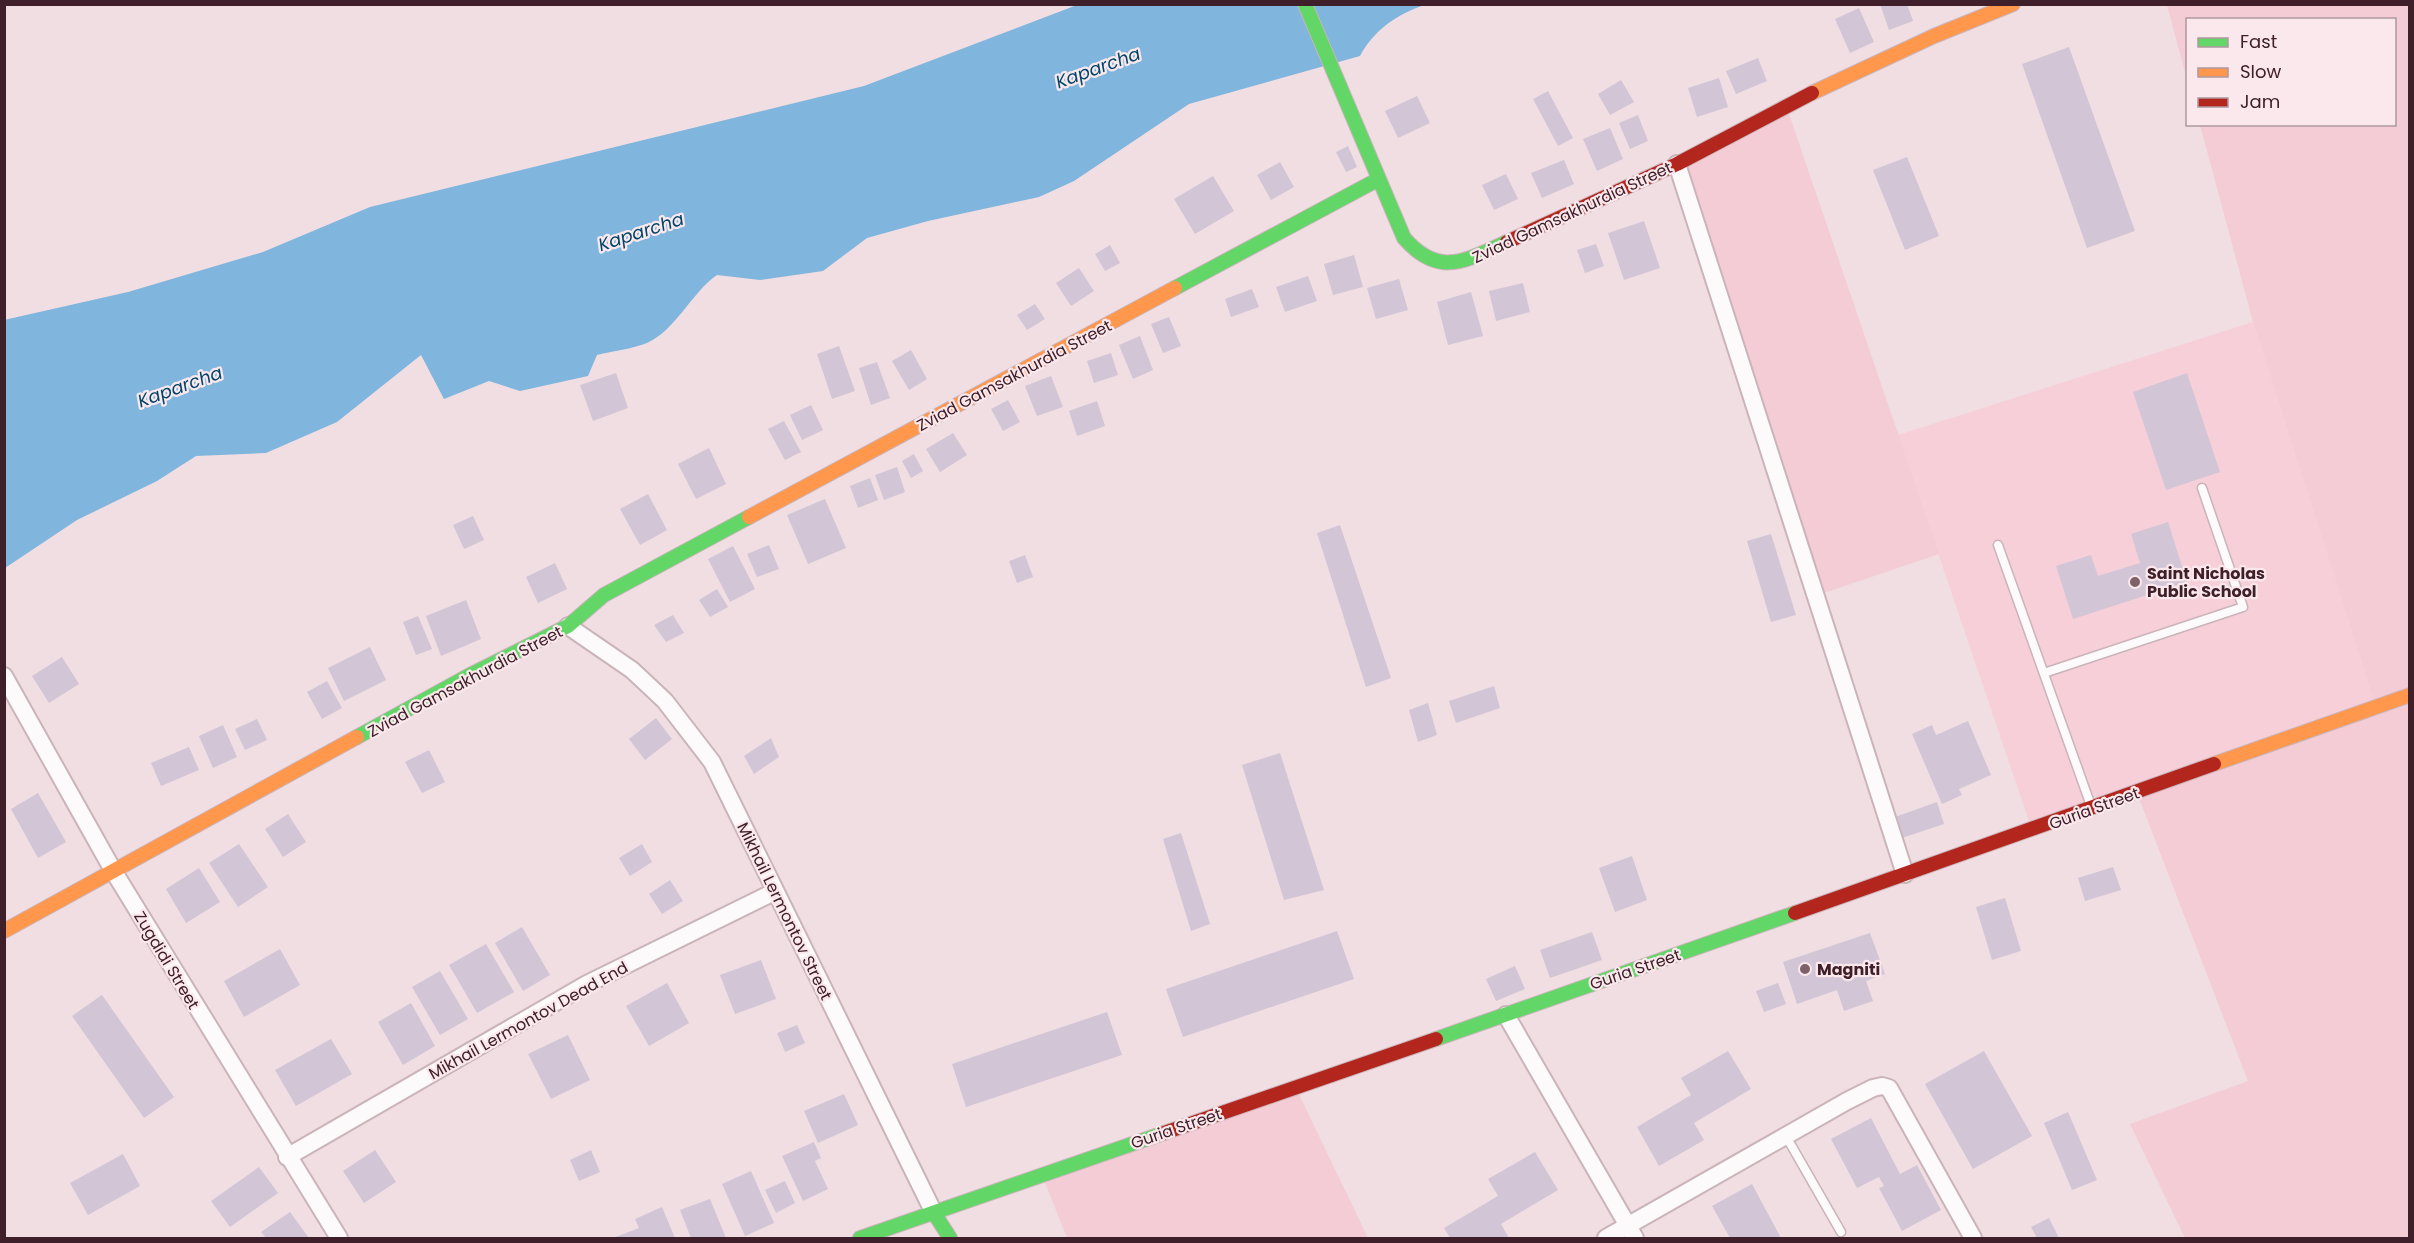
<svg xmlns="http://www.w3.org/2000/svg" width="2414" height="1243" viewBox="0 0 2414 1243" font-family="Poppins,sans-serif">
	<rect width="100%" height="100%" fill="#f0dee2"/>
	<!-- built -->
	<polygon fill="#f6cfd9" points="2253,322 2376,707 2032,830 1898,435"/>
	<!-- green -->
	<g fill="#f4ccd6">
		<polygon points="2167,5 2409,5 2409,1238 2185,1238 2130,1124 2248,1081 2137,793 2376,707 2253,322 2200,125 2394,124 2394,20 2188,20 2187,80"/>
		<polygon points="1786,105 1939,554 1815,596 1677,164"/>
		<polygon points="1295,1086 1368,1238 1067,1238 1042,1175"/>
	</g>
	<!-- water -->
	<path fill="#80b5dd" d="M1077 5H1424C1396 15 1374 30 1360 56L1189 104 1074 181 1039 197 928 221 867 238 823 271 760 280 717 275C691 293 676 330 647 343 632 349 613 351 597 355L588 376 520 391 489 381 444 399 421 355 337 422 266 453 196 456 157 481 77 520 5 568 4 320 128 292 263 252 370 207 864 86Z"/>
	<!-- building -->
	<g fill="#d2c5d6">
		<polygon points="1880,4 1907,4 1913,21 1889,30"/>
		<polygon points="1859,8 1874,42 1850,53 1835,19"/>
		<polygon points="2069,47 2135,231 2087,248 2022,64"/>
		<polygon points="1758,58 1767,81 1736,94 1726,71"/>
		<polygon points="1719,78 1728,107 1697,117 1688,88"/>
		<polygon points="1621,80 1634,102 1610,115 1598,94"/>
		<polygon points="1548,91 1573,138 1558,146 1533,99"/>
		<polygon points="1417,96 1430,123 1398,138 1385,111"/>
		<polygon points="1638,115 1648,141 1630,149 1619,123"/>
		<polygon points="1610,128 1623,159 1597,171 1583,139"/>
		<polygon points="1348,146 1357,167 1346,172 1336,152"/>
		<polygon points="1907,157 1939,236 1905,250 1873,170"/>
		<polygon points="1564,160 1574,184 1542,198 1531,173"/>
		<polygon points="1280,162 1294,187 1271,200 1257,175"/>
		<polygon points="1506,174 1518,199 1494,210 1482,185"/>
		<polygon points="1213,176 1234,211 1195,234 1174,199"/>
		<polygon points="1644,221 1660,268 1624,280 1608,233"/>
		<polygon points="1596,244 1604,266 1585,273 1577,250"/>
		<polygon points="1110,245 1120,263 1105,271 1095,254"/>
		<polygon points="1354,255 1363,287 1333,295 1324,264"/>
		<polygon points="1079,268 1094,291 1071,306 1056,283"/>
		<polygon points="1308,276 1317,301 1285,312 1276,287"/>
		<polygon points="1399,279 1408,310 1376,319 1367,288"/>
		<polygon points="1523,283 1530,312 1496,321 1489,291"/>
		<polygon points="1252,289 1259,307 1231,317 1225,299"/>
		<polygon points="1471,292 1483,336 1448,345 1437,302"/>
		<polygon points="1035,304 1045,319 1027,330 1017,315"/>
		<polygon points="1169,317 1181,346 1163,353 1151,324"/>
		<polygon points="1140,336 1153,370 1133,379 1119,345"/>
		<polygon points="839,346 855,391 832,399 817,354"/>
		<polygon points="911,350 927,379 909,390 892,361"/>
		<polygon points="1111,353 1118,375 1094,383 1087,361"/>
		<polygon points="877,362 890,398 871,405 859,368"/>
		<polygon points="616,373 628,408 593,421 580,385"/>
		<polygon points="2187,373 2220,472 2166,490 2133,392"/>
		<polygon points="1051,376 1063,407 1037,416 1025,386"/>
		<polygon points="1008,400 1020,422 1003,431 991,409"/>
		<polygon points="1097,401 1105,426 1077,436 1069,411"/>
		<polygon points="811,405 823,430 802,440 790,415"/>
		<polygon points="784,421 801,452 785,460 768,429"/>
		<polygon points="953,433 967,455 940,472 926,449"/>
		<polygon points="709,448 726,484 696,499 678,464"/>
		<polygon points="914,454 923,471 911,478 902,461"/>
		<polygon points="897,467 905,492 884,500 875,475"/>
		<polygon points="870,478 878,500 858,508 850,486"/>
		<polygon points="648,494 667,530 640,545 620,509"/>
		<polygon points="825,499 846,548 808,564 787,515"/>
		<polygon points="473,516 484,540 464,549 453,525"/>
		<polygon points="2168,522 2187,582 2073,619 2056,566 2091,555 2098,576 2140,563 2131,534"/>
		<polygon points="1340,525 1391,678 1366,687 1317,533"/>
		<polygon points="1771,534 1796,615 1771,622 1747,541"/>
		<polygon points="769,545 779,569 757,577 747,554"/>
		<polygon points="733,546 755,589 730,602 708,559"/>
		<polygon points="1025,555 1033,577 1017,583 1009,561"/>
		<polygon points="555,563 567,589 538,603 526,577"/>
		<polygon points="717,589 728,607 710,617 699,600"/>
		<polygon points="466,600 481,639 441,656 426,616"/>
		<polygon points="673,615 684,633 666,642 654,625"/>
		<polygon points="418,616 432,649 416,655 403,622"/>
		<polygon points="370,647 386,680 344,701 328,668"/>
		<polygon points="62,657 79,684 49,703 32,676"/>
		<polygon points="327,681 342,708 322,719 307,692"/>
		<polygon points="1494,686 1500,708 1456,723 1449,701"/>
		<polygon points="1428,703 1437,735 1418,742 1409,710"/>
		<polygon points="656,718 672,739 645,760 629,739"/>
		<polygon points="257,719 267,740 245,750 235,729"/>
		<polygon points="1968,721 1991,775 1959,789 1962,795 1942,804 1912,734 1932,725 1936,735"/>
		<polygon points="223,725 237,757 213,768 199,736"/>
		<polygon points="771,738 779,757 754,774 744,756"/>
		<polygon points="189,747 199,770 161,786 151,763"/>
		<polygon points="429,750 445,782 422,793 405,762"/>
		<polygon points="1280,753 1324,890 1284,900 1242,765"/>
		<polygon points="38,793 66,842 38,858 11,809"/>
		<polygon points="1937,802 1944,824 1902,838 1895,817"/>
		<polygon points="288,814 306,842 283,857 265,829"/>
		<polygon points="1181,833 1210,924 1191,931 1163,839"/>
		<polygon points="239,844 268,887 238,907 209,863"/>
		<polygon points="642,844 652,862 630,876 619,858"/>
		<polygon points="1632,856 1647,900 1615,912 1599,868"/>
		<polygon points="2113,867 2121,890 2085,901 2078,878"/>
		<polygon points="199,868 220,902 186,923 166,889"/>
		<polygon points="670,880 683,901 662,914 649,894"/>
		<polygon points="2005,898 2021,951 1992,960 1976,907"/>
		<polygon points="522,927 550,975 523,991 495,943"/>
		<polygon points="1337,931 1354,979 1183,1037 1166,989"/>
		<polygon points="1592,932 1602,960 1550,978 1540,950"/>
		<polygon points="1870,933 1885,974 1866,981 1873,1001 1844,1011 1837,990 1797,1004 1783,962"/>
		<polygon points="486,944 514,992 477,1013 449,965"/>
		<polygon points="280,949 300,985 244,1017 224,981"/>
		<polygon points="761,960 776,999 735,1014 720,975"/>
		<polygon points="1515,966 1525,989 1496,1001 1486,979"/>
		<polygon points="440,971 468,1019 440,1035 412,987"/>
		<polygon points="667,983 689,1023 649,1046 626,1006"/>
		<polygon points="1778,983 1786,1004 1764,1012 1756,991"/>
		<polygon points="102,995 174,1097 144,1118 72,1016"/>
		<polygon points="411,1003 435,1046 403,1065 378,1022"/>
		<polygon points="1107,1012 1122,1055 966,1107 952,1064"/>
		<polygon points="797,1025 805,1043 785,1052 777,1033"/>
		<polygon points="568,1035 590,1080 551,1099 528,1054"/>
		<polygon points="331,1039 352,1074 296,1106 275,1070"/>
		<polygon points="1728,1051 1751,1089 1694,1123 1704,1140 1659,1166 1637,1127 1691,1095 1681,1078"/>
		<polygon points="1984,1051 2032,1136 1973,1169 1925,1084"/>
		<polygon points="844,1094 858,1125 818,1143 804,1111"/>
		<polygon points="2068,1112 2097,1180 2072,1190 2044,1123"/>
		<polygon points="1871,1118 1900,1174 1917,1165 1941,1210 1902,1231 1879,1188 1884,1186 1879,1177 1857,1188 1831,1139"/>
		<polygon points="814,1142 821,1158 815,1161 828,1189 803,1201 782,1156"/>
		<polygon points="375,1150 396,1182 364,1203 343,1171"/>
		<polygon points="591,1150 600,1172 579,1181 570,1160"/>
		<polygon points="1535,1152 1558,1190 1501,1224 1509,1238 1450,1238 1444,1228 1498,1196 1488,1179"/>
		<polygon points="123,1154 140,1186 88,1215 70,1183"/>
		<polygon points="259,1167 278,1193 230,1227 211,1201"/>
		<polygon points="751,1171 774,1223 745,1236 722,1184"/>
		<polygon points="785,1181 795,1203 776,1213 765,1190"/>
		<polygon points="1752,1184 1781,1238 1730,1238 1712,1206"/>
		<polygon points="710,1199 726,1238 691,1238 680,1210"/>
		<polygon points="662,1207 675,1238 613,1238 639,1228 635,1219"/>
		<polygon points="290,1212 309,1238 266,1238 261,1232"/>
		<polygon points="2049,1218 2059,1238 2037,1238 2031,1227"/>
	</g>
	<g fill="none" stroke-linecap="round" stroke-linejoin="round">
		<defs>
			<g id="lane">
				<polyline points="1998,545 2090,803"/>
				<polyline points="2044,673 2243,607 2202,488"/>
				<polyline points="1787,1138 1841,1232"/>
			</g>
			<g id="street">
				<polyline points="1677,164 1905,874"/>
				<polyline points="568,626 632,670 665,701 712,762 934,1213"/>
				<polyline points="4,676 114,872 339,1238"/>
				<polyline points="1506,1015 1635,1238"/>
				<polyline points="287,1157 587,984 774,892"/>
				<polyline points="1606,1238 1847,1101 1873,1088 1882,1086 1889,1088 1973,1238"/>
			</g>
			<g id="fast">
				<path d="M1305 4 1404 238C1439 278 1465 261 1507 242"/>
				<polyline points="1175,288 1377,180"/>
				<polyline points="357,737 470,675 568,626 604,595 749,517"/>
				<polyline points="1436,1039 1795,913"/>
				<polyline points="934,1213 950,1238"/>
				<polyline points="860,1238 1161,1134"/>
			</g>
			<g id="slow">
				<polyline points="1812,93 1934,36 2013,4"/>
				<polyline points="749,517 1175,288"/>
				<polyline points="2214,764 2410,695"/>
				<polyline points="4,931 357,737"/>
			</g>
			<g id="jam">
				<polyline points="1507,242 1677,164 1812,93"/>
				<polyline points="1795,913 2214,764"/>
				<polyline points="1161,1134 1436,1039"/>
			</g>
		</defs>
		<!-- lane casing -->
		<use href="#lane" stroke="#cab4ba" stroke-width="11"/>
		<!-- street casing -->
		<use href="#street" stroke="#cab4ba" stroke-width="20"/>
		<!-- fast casing -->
		<use href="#fast" stroke="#cab4ba" stroke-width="16"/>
		<!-- slow casing -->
		<use href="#slow" stroke="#cab4ba" stroke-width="16"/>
		<!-- jam casing -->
		<use href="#jam" stroke="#cab4ba" stroke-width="16"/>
		<!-- lane -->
		<use href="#lane" stroke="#fdfafb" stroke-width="8"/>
		<!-- street -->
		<use href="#street" stroke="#fdfafb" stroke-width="16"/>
		<!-- fast -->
		<use href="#fast" stroke="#63d668" stroke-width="14"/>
		<!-- slow -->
		<use href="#slow" stroke="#ff974d" stroke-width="14"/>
		<!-- jam -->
		<use href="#jam" stroke="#b3261e" stroke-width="14"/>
	</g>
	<!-- markers -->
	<g fill="#7d626a" stroke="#fae8ed" stroke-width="2">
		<circle cx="2135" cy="582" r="6"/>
		<circle cx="1805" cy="969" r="6"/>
	</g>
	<g text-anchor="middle" stroke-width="4.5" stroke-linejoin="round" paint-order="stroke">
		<!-- street labels -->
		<g font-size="16" fill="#3f202a" stroke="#fae8ed">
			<text transform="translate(1572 212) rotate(-25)" y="6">Zviad Gamsakhurdia Street</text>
			<text transform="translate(1014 375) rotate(-28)" y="6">Zviad Gamsakhurdia Street</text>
			<text transform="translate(465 681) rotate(-28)" y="6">Zviad Gamsakhurdia Street</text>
			<text transform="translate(2094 808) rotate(-20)" y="6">Guria Street</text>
			<text transform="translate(785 911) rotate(64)" y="6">Mikhail Lermontov Street</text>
			<text transform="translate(167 960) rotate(59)" y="6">Zugdidi Street</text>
			<text transform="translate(1635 969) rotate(-19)" y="6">Guria Street</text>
			<text transform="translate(528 1020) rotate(-29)" y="6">Mikhail Lermontov Dead End</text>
			<text transform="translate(1176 1128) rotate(-19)" y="6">Guria Street</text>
		</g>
		<!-- poi labels -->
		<g font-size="16" font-weight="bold" fill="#3f202a" stroke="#fae8ed" text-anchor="start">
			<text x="2147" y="579">Saint Nicholas<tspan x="2147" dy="18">Public School</tspan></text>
			<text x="1817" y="975">Magniti</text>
		</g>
		<!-- water labels -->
		<g font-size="18" font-style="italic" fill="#00476b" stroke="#fae8ed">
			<text transform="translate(1098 68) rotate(-20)" y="6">Kaparcha</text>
			<text transform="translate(641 232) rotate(-18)" y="6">Kaparcha</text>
			<text transform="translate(180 387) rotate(-20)" y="6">Kaparcha</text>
		</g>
	</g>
	<!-- border -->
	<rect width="2414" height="1243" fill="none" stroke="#3f202a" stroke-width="12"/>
	<!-- legend -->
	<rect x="2186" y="18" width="210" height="108" fill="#fae8ed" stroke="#af989f" stroke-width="1.5"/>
	<rect x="2198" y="38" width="30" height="9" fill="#63d668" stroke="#af989f" stroke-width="1.5"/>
	<text x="2240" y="48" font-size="18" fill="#3f202a">Fast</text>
	<rect x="2198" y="68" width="30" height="9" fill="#ff974d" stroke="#af989f" stroke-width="1.5"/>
	<text x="2240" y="78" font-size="18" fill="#3f202a">Slow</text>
	<rect x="2198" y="98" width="30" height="9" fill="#b3261e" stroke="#af989f" stroke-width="1.5"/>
	<text x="2240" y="108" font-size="18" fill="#3f202a">Jam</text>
</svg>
